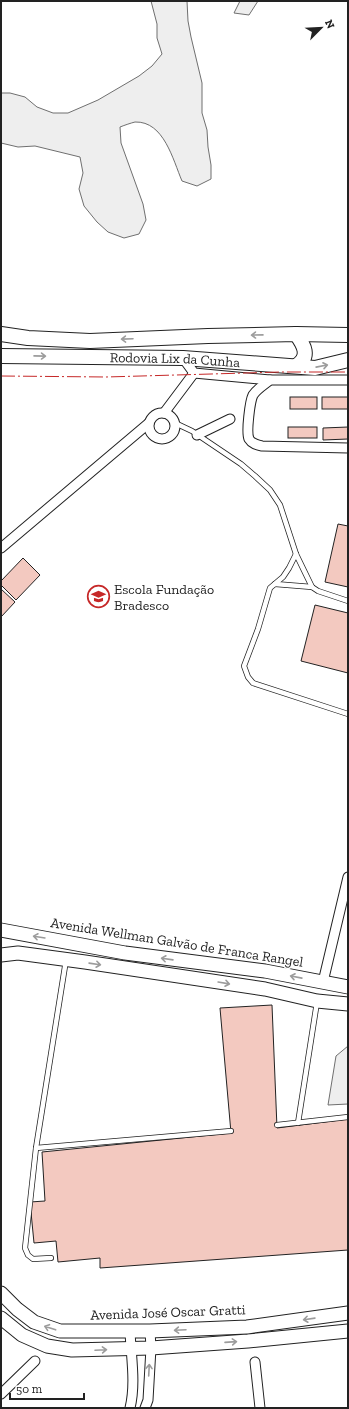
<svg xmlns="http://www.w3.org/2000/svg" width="349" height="1409" viewBox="0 0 349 1409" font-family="'Zilla Slab',serif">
	<rect width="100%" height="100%" fill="#fff"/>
	<!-- green -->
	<g fill="#eee" stroke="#6f6f6f">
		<path d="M151 1H187L188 21 191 37 202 83V113L207 130 208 147 211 165V179L197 186 182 181C173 160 164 121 135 122 131 123 125 125 120 127L121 143 143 204 146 220 139 234 124 238 108 232 97 222 84 206 79 189 83 173 80 157 35 146 18 147 1 143V93H10L25 97 37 107 53 113H68L98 100 139 76 152 66 162 54 157 38V24Z"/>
		<polygon points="240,1 258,1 249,15 234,13"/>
		<polygon points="348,1046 348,1104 328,1105 336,1056"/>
	</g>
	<!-- building -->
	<g fill="#f3c9c0" stroke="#222">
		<rect x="290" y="397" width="27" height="12"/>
		<rect x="322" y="397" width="26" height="12"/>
		<rect x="288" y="427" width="29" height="11"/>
		<polygon points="348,427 348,439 323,440 323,428"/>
		<polygon points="338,524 348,526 348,587 325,582"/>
		<polygon points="23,558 40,575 16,600 1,585 1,581"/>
		<polygon points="1,589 15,602 1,617"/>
		<polygon points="315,605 348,613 348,673 301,661"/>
		<polygon points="272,1005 277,1128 348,1119 348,1250 100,1268 100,1258 58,1262 56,1241 34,1243 30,1202 45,1201 42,1152 231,1133 220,1008"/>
	</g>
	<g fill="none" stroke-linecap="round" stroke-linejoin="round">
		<defs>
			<g id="lane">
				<polyline points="175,423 192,431 241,464 255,476 270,490 280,505 296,554 312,587 318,591 348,601"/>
				<polyline points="296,554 289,568 283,577 270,588 258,629 244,666 248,677 253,683 348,714"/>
				<polyline points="275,584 312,587"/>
				<polyline points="298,1123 317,1002"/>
				<polyline points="277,1125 348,1117"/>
				<polyline points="36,1148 231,1131"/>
				<polyline points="51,1258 33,1259 28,1255 25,1248 36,1148 66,960"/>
			</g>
			<g id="street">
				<polyline points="183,358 194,373 270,380"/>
				<path d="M348 380H270C264 385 257 389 253 395 250 401 246 432 249 439 252 444 257 445 262 446L348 448"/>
				<circle cx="162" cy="426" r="13"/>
				<polyline points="164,413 194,373"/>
				<polyline points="197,435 230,419"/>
				<polyline points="1,548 149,423"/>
				<polyline points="323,982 348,877"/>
				<polyline points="255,1362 260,1408"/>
				<polyline points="1,1394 35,1361"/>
				<path d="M130 1408C136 1383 131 1357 130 1331"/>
				<polyline points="145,1408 148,1400 151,1348 150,1331"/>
			</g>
			<g id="secondary">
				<polyline points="1,930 125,953 265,971 348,987"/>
				<polyline points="1,955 18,953 85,962 265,989 317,1001 348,1004"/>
				<polyline points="1,1293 17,1309 34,1322 60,1331 150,1331 247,1327 348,1313"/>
				<polyline points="1,1318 22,1335 47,1346 72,1350 151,1348 248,1341 348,1331"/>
			</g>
			<g id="primary">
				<polyline points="1,334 28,338 90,341 208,336 296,334 348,335"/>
				<path id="s1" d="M1 356 183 358 315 368 348 360"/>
				<path d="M296 366C311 357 304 345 296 334"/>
			</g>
		</defs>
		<!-- lane casing -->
		<use href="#lane" stroke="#222" stroke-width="6"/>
		<!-- street casing -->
		<use href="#street" stroke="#222" stroke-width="11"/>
		<!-- secondary casing -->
		<use href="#secondary" stroke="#222" stroke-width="15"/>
		<!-- primary casing -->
		<use href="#primary" stroke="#222" stroke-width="16"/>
		<!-- lane -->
		<use href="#lane" stroke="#fff" stroke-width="4.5"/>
		<!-- street -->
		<use href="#street" stroke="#fff" stroke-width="9"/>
		<!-- secondary -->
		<use href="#secondary" stroke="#fff" stroke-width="13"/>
		<!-- primary -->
		<use href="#primary" stroke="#fff" stroke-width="14"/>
		<!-- power -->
		<polyline stroke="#c62828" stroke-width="1" stroke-dasharray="14 3 2 3" stroke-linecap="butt" points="1,376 106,377 281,372 348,372"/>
	</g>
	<!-- one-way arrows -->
	<defs><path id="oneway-shaft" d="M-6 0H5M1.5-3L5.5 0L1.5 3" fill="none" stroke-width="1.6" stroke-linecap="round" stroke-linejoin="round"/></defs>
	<g stroke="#9c9c9c">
		<use href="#oneway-shaft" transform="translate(257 335) rotate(179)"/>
		<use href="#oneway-shaft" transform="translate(127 339) rotate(178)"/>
		<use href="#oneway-shaft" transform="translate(40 356) rotate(1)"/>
		<use href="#oneway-shaft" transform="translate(322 366) rotate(-11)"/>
		<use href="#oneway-shaft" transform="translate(39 937) rotate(-171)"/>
		<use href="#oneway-shaft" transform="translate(167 959) rotate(-172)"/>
		<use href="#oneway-shaft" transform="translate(95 964) rotate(8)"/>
		<use href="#oneway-shaft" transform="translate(296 977) rotate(-169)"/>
		<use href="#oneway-shaft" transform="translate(224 983) rotate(10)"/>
		<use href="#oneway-shaft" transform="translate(309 1319) rotate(172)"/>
		<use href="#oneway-shaft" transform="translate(50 1328) rotate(-162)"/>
		<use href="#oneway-shaft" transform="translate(180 1330) rotate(177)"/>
		<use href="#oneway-shaft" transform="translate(231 1342) rotate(-4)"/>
		<use href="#oneway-shaft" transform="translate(101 1350) rotate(-3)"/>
		<use href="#oneway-shaft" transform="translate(149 1370) rotate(-87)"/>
	</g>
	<!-- icons -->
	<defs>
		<symbol id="school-ring" viewBox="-11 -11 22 22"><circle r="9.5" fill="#fff" stroke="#c62828" stroke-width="1.5"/><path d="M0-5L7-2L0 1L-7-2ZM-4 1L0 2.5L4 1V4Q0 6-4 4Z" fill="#c62828"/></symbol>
	</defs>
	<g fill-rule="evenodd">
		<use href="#school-ring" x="86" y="584" width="25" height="25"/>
	</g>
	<g text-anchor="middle" stroke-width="3" stroke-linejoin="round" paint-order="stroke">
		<!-- street labels -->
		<g font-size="14" fill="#222" stroke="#fff">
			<text dy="5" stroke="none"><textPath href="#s1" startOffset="174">Rodovia Lix da Cunha</textPath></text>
			<text transform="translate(177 942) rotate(9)" y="5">Avenida Wellman Galvão de Franca Rangel</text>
			<text transform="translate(168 1312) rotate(-2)" y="5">Avenida José Oscar Gratti</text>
		</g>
		<!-- poi labels -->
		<g font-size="14" fill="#222" stroke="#fff" text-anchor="start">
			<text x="114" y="594">Escola Fundação<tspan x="114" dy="16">Bradesco</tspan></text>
		</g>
	</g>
	<!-- border -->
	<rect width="349" height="1409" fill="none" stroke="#222222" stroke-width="4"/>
	<!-- north arrow -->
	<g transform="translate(321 28) rotate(66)" stroke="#ffffff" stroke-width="3" paint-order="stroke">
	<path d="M0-3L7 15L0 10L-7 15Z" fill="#222222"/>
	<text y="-6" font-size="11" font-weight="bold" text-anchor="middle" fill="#222222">N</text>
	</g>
	<!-- scale -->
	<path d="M10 1393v6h74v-6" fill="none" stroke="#222222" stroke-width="2"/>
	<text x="16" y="1393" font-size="12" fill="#222222" stroke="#ffffff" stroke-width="3" paint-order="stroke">50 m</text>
</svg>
